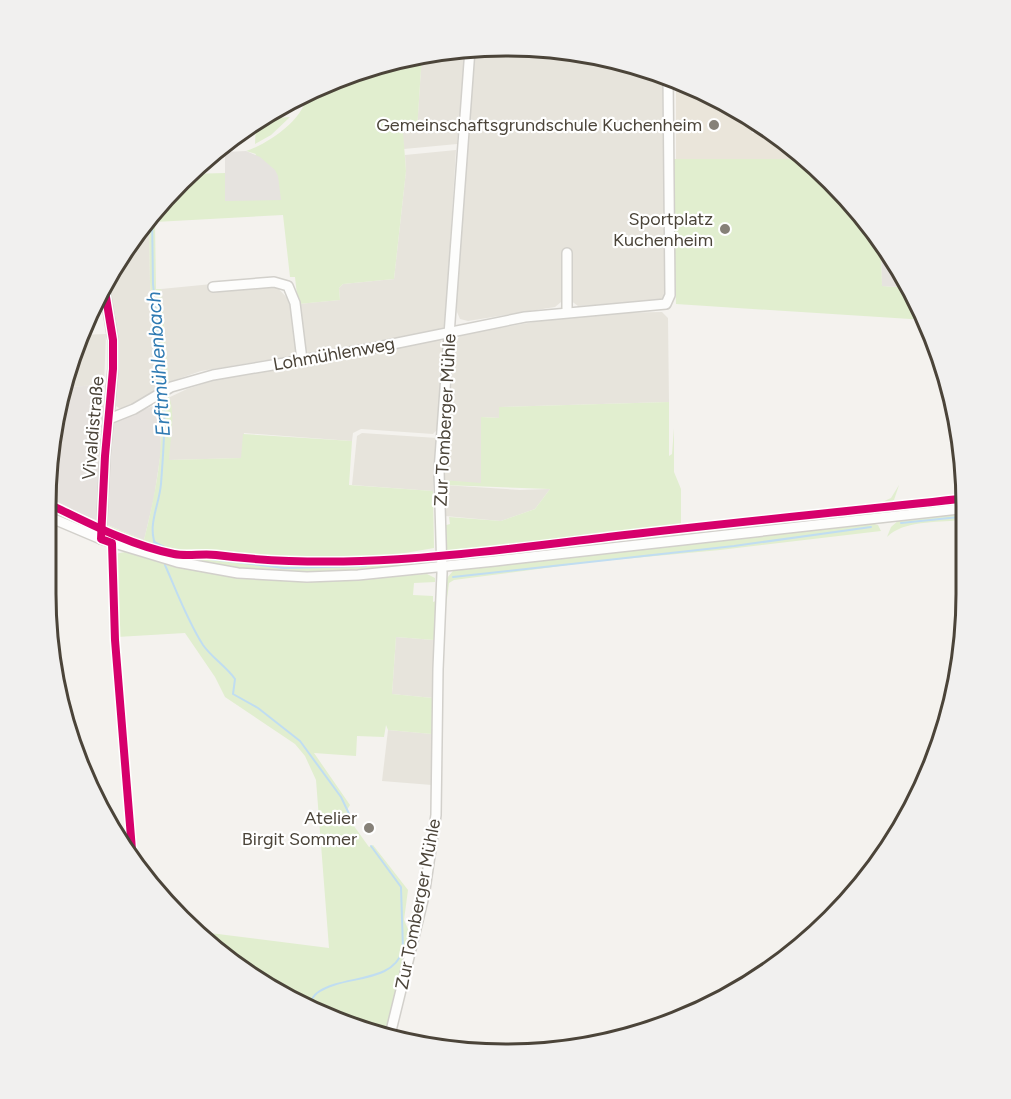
<svg xmlns="http://www.w3.org/2000/svg" width="1011" height="1099" viewBox="0 0 1011 1099" font-family="Figtree,sans-serif">
	<rect width="100%" height="100%" fill="#f4f2ee"/>
	<!-- residential -->
	<g fill="#e7e4dc">
		<polygon points="457,50 463,51 465,56 457,144 404,149 402,132 417,130 422,53"/>
		<polygon points="560,50 596,54 662,74 666,294 663,301 578,306 570,300 570,251 563,251 563,294 561,302 555,307 468,321 460,319 457,312 457,290 473,58 479,52"/>
		<polygon points="456,150 445,325 442,329 308,354 304,351 298,304 340,300 339,288 343,284 394,279 406,171 405,155"/>
		<polygon points="149,217 150,282 159,390 130,408 119,408 116,406 117,333 108,278 123,249"/>
		<polygon points="212,284 274,284 292,303 299,355 201,371 169,382 161,289"/>
		<polygon points="662,312 668,318 669,402 500,407 500,418 481,417 481,484 443,480 455,342 461,335 567,316 567,319 613,313"/>
		<polygon points="106,334 104,385 63,387 78,335"/>
		<polygon points="439,339 444,345 437,430 433,434 361,429 353,433 352,441 244,433 242,458 169,460 170,397 187,389 218,379 345,359"/>
		<polygon points="362,433 437,438 433,491 352,485 357,436"/>
		<polygon points="443,485 520,490 550,489 535,509 501,521 445,516"/>
		<polygon points="396,637 434,640 433,698 392,694"/>
		<polygon points="388,730 432,734 432,785 382,781"/>
	</g>
	<!-- industrial -->
	<polygon fill="#e6e2de" points="104,385 102,427 160,403 161,451 154,498 144,540 50,501 54,415 63,387"/>
	<!-- education -->
	<polygon fill="#eae5da" points="673,77 752,117 752,133 774,133 804,159 676,159 676,84"/>
	<!-- green -->
	<g fill="#e1eecf">
		<path d="M422 53 417 131 403 132 406 171 394 279 343 284 339 288 340 300 298 304 295 277H290L283 215 155 222 156 289H161L169 384 159 390 150 282 149 217 187 174 225 173 226 201 256 154 246 151C268 144 307 118 307 92L330 80Z"/>
		<polygon points="290,117 271,135 255,144 256,122 271,124 276,118"/>
		<polygon points="672,159 805,159 831,180 869,226 869,232 875,233 881,241 882,286 898,287 903,282 903,277 926,320 676,304"/>
		<path d="M167 392C177 410 170 440 169 460L241 458 243 434 352 441 349 485 433 491 434 548 382 557 272 559 197 549 168 551 147 546 107 529V525L144 540C155 495 165 450 160 404H158L156 399Z"/>
		<polygon points="669,402 669,456 672,454 674,428 674,472 681,489 681,524 880,503 891,498 899,485 894,500 888,506 448,554 443,526 450,524 449,517 501,521 535,509 550,489 443,485 443,480 481,483 481,417 499,418 499,407"/>
		<polygon points="887,509 873,515 513,555 452,557 765,520"/>
		<path d="M959 513V520C936 523 904 520 887 537L891 527 899 520Z"/>
		<polygon points="871,523 878,525 881,531 720,550 591,562 454,580 449,583 445,615 447,578 453,571"/>
		<polygon points="125,552 174,567 270,580 328,581 427,574 435,578 435,582 414,583 413,595 433,596 433,602 438,600 435,649 434,640 396,637 392,694 433,698 432,734 388,730 386,725 384,737 357,736 356,756 314,753 350,805 347,810 354,819 351,822 369,847 373,845 408,890 404,920 411,936 386,1038 302,1006 202,940 194,931 329,948 316,780 305,756 295,744 225,697 215,677 185,633 117,637 113,557 115,554"/>
		<path d="M172 555 317 565 434 557 426 562C345 572 283 578 202 562 193 561 177 560 172 555Z"/>
	</g>
	<!-- parking -->
	<g fill="#e6e3df">
		<polygon points="246,151 260,157 275,170 278,176 281,200 225,201 225,152"/>
		<polygon points="881,241 903,277 902,284 898,287 882,286"/>
	</g>
	<g fill="none" stroke-linecap="round" stroke-linejoin="round">
		<!-- stream -->
		<g stroke="#c0ddf1" stroke-width="2">
			<polyline points="152,214 153,284 164,389"/>
			<polyline points="901,523 959,517"/>
			<polyline points="154,542 164,547"/>
			<path d="M157 549C146 526 159 507 161 484 163 455 166 424 164 395"/>
			<polyline points="210,559 284,568 366,566"/>
			<polyline points="389,564 418,561"/>
			<path d="M165 565C177 592 187 620 203 645 212 658 226 666 235 679L233 694 258 708 300 741 341 797 352 820"/>
			<polyline points="453,577 734,546 871,527"/>
			<path d="M307 1008C310 1003 312 997 317 993 342 974 392 985 403 950L401 887 371 846"/>
		</g>
		<defs>
			<g id="minor">
				<polyline points="477,48 527,47"/>
				<polyline points="567,253 567,312"/>
				<polyline points="213,287 274,282 288,286 295,303 302,360"/>
				<polyline points="109,419 134,409 171,387 213,375 368,349 525,317 666,304 670,295 668,76"/>
				<polyline points="49,517 101,539 177,562 238,573 307,577 358,575 495,561 959,509"/>
				<polyline points="101,539 105,456 113,369 113,340 104,285"/>
				<polyline points="389,1039 424,896 436,815 438,669 442,573 439,471 470,49"/>
			</g>
		</defs>
		<!-- minor casing -->
		<use href="#minor" stroke="#d2d0cb" stroke-width="12"/>
		<!-- minor -->
		<use href="#minor" stroke="#fdfdfc" stroke-width="9"/>
		<defs>
			<g id="cycleway">
				<polyline points="104,285 113,340 113,369 105,456 101,539 112,543 115,640 133,862"/>
				<path d="M49 504C88 523 132 546 174 554 188 557 202 553 216 555 347 572 478 553 608 537 725 523 842 512 959 499"/>
			</g>
		</defs>
		<!-- cycleway casing -->
		<use href="#cycleway" stroke="#fff" stroke-width="11"/>
		<!-- cycleway -->
		<use href="#cycleway" stroke="#d6006c" stroke-width="8"/>
	</g>
	<!-- markers -->
	<g fill="#868178" stroke="#fff" stroke-width="2">
		<circle cx="714" cy="125" r="6"/>
		<circle cx="725" cy="229" r="6"/>
		<circle cx="369" cy="828" r="6"/>
	</g>
	<g text-anchor="middle" stroke-width="4.5" stroke-linejoin="round" paint-order="stroke">
		<!-- poi labels -->
		<g font-size="18" fill="#4b4439" stroke="#fff" text-anchor="end">
			<text x="702" y="131">Gemeinschaftsgrundschule Kuchenheim</text>
			<text x="713" y="225">Sportplatz<tspan x="713" dy="21">Kuchenheim</tspan></text>
			<text x="357" y="824">Atelier<tspan x="357" dy="21">Birgit Sommer</tspan></text>
		</g>
		<!-- street labels -->
		<g font-size="18" fill="#4b4439" stroke="#fff">
			<text transform="translate(334 354) rotate(-10)" y="6">Lohmühlenweg</text>
			<text transform="translate(445 420) rotate(-87)" y="6">Zur Tomberger Mühle</text>
			<text transform="translate(93 428) rotate(-85)" y="6">Vivaldistraße</text>
			<text transform="translate(418 904) rotate(-79)" y="6">Zur Tomberger Mühle</text>
		</g>
		<!-- water labels -->
		<g font-size="20" font-style="italic" fill="#2e7ab2" stroke="#fff">
			<text transform="translate(158 364) rotate(-94)" y="7">Erftmühlenbach</text>
		</g>
	</g>
	<!-- crop -->
	<path d="M0 0H1011V1099H0ZM506 56H506A450 450 0 0 1 956 506V594A450 450 0 0 1 506 1044H506A450 450 0 0 1 56 594V506A450 450 0 0 1 506 56Z" fill="#f1f0ef" fill-rule="evenodd"/>
	<path fill="none" stroke="#4b4439" stroke-width="3" d="M506 56H506A450 450 0 0 1 956 506V594A450 450 0 0 1 506 1044H506A450 450 0 0 1 56 594V506A450 450 0 0 1 506 56Z"/>
</svg>
